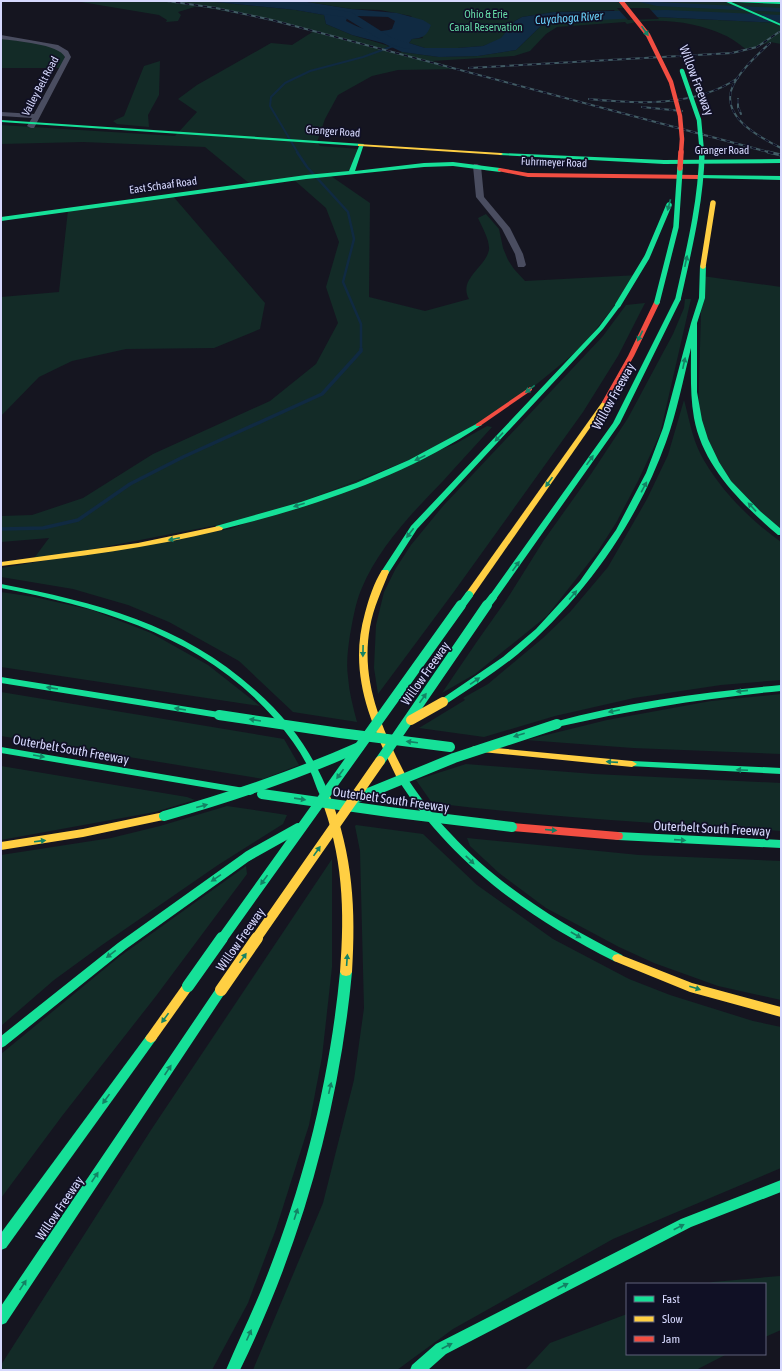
<svg xmlns="http://www.w3.org/2000/svg" width="782" height="1371" viewBox="0 0 782 1371" font-family="'Asap Condensed',sans-serif">
	<rect width="100%" height="100%" fill="#151520"/>
	<!-- green -->
	<g fill="#132b27">
		<path d="M75 1H205L296 10 324 15 326 24 352 35 389 46 383 49 399 53 402 52 439 57 478 56 516 50 544 23 621 18 614 10 554 12 522 17 515 21 501 39 483 46 458 48H425L409 43 412 39 423 38 411 16 380 10 351 9 301 1H754L781 3V17L699 12 656 17 781 23V44L770 42 747 50C740 45 732 38 724 35 697 22 656 17 627 24L625 22 557 27 546 34 530 51 514 56 432 61 459 69 398 70 372 76 338 95 325 119 317 142 320 146 360 149 352 171 328 174 370 203 369 297 425 311 469 299C458 279 485 268 489 250 490 240 482 227 478 218L486 214 499 229 503 248 508 260 514 269 525 281 639 275 582 347 532 388 443 447 269 515 32 561 49 538 1 542V516L32 515 83 498 153 454 270 401 316 364 338 323 326 287 339 242 326 208 293 179 250 184 205 147 83 142 1 144V125L175 136 197 112 178 99 197 85 271 43 292 45 314 31 266 19 198 6 178 12 181 15 178 21 166 22 167 20 159 15Z"/>
		<polygon points="1,37 48,44 66,52 62,68 1,68"/>
		<polygon points="160,61 159,95 148,115 149,127 117,124 113,121 124,116 144,66"/>
		<polygon points="172,195 265,303 260,329 214,348 126,349 72,361 39,377 1,416 1,297 59,292 68,210"/>
		<polygon points="702,276 781,287 781,533 728,482 698,420"/>
		<polygon points="685,299 691,299 660,434 638,481 616,523 598,551 547,616 475,674 442,693 478,640 507,599 544,540 591,474 628,418 673,334 684,308"/>
		<polygon points="645,303 618,356 583,412 453,593 378,694 374,668 376,625 384,592 396,568 411,545 443,506 603,336 626,305"/>
		<path d="M684 400C689 418 692 437 700 453 718 488 749 519 781 542V680L721 685 634 698 555 716 484 737 419 728 465 700 463 698 488 684 543 638 570 612 608 567 647 499 668 455Z"/>
		<path d="M487 426 492 427C476 445 459 463 443 481 412 513 378 548 361 590 355 605 353 619 350 635 348 648 346 663 348 677 349 692 353 707 357 722L293 712 239 661 169 622 128 605 73 589 1 577V568L230 529 455 444Z"/>
		<polygon points="1,592 34,597 92,610 151,633 208,665 260,706 1,667"/>
		<polygon points="1,692 284,739 299,765 263,779 1,736"/>
		<polygon points="781,694 781,754 633,748 526,740 607,720 711,701"/>
		<path d="M466 764 594 774 781 783V831C664 824 548 817 432 803L416 780Z"/>
		<polygon points="1,766 187,797 195,800 155,812 1,840"/>
		<polygon points="227,806 287,815 283,824 218,865 102,945 54,980 1,1026 1,855 111,838 160,826"/>
		<polygon points="356,825 423,834 477,885 553,939 629,979 670,995 753,1021 781,1027 781,1168 613,1239 453,1329 397,1370 253,1370 323,1203 354,1080 364,1008 360,851 355,826"/>
		<polygon points="467,838 639,855 781,861 781,1000 718,986 654,963 619,947 546,908 499,873 470,846"/>
		<polygon points="332,859 332,967 322,1057 309,1125 276,1229 248,1303 212,1370 1,1370 1,1365 151,1130"/>
		<polygon points="246,866 247,874 156,996 62,1116 1,1198 1,1054 119,957"/>
		<polygon points="780,1276 781,1330 765,1337 765,1284 706,1284 713,1282"/>
		<polygon points="627,1314 627,1354 727,1354 696,1370 525,1370 550,1343"/>
	</g>
	<!-- water -->
	<path fill="#102a42" fill-rule="evenodd" d="M205 1H301L351 9 397 13 423 20 431 25C427 36 423 38 412 39L409 43 425 48H458L483 46 501 38 515 21 522 17 554 12 666 10 781 15V23L657 17 544 23 516 50 478 56 439 57 402 52 383 43 352 35 326 24 324 15 296 10ZM359 16 388 17 395 21 392 29C375 34 361 29 346 21L347 18Z"/>
	<!-- pier -->
	<polygon fill="#151520" points="617,8 649,8 659,19 628,20"/>
	<g fill="none" stroke-linecap="round" stroke-linejoin="round">
		<!-- stream-far2 -->
		<polyline stroke="#102a42" stroke-width="2" points="298,153 270,106 271,97 285,83 310,71 363,57 396,45"/>
		<!-- stream-far1 -->
		<polyline stroke="#102a42" stroke-width="2.5" points="297,152 307,167 348,212 354,239 343,282 361,324 361,350"/>
		<!-- stream -->
		<polyline stroke="#102a42" stroke-width="3.5" points="1,529 43,528 78,520 130,484 183,457 322,394 361,351 361,349"/>
		<!-- canal -->
		<polygon fill="#102a42" fill-rule="evenodd" points="635,1 781,8 781,12 657,6"/>
		<!-- river -->
		<polygon fill="#102a42" fill-rule="evenodd" points="252,1 279,1 351,12 392,38 410,44 412,46 410,48 406,49 384,42 344,17 257,4"/>
		<!-- street -->
		<g fill="#4a4d60" fill-rule="evenodd">
			<path d="M1 35 58 45 68 51 71 57 34 128H31L27 126 32 118 1 116V112L34 114 65 57C59 44 15 41 1 39Z"/>
			<polygon points="474,164 477,164 481,166 484,197 510,228 523,254 526,265 524,267 518,267 515,254 502,229 476,197 473,166"/>
		</g>
		<!-- fast -->
		<g fill="#16e098" fill-rule="evenodd">
			<polygon points="724,1 729,1 781,24 781,26"/>
			<polygon points="733,1 781,2 781,4 735,2"/>
			<polygon points="1,120 364,144 355,171 424,163 453,162 500,168 503,170 500,172 453,166 424,167 306,179 1,221 1,217 306,175 349,171 359,146 1,122"/>
			<polygon points="501,153 664,160 781,159 781,163 664,164 499,155 499,153"/>
			<polygon points="699,175 781,176 781,180 697,178 696,177"/>
			<path d="M703 264 706 266 705 298 697 323V392L702 420 708 439 719 462 731 481 760 511 781 529V535H778C742 504 703 467 694 418 690 395 691 372 691 348 683 380 677 412 666 442 637 523 584 598 518 654 496 672 471 688 446 704H440L438 702 440 700 503 657 536 629 580 581 616 530 646 473 663 428 691 323 699 298 700 266Z"/>
			<polygon points="678,297 681,299 620,423 496,599 490,599 489,597 490,595 613,423 675,299"/>
			<polygon points="616,304 621,305 603,329 417,529 388,574 382,574 381,572 411,526 599,327"/>
			<path d="M478 423 482 425 480 426C402 478 309 508 219 530L215 528 216 526 301 502 356 483 409 460Z"/>
			<path d="M1 584C95 602 182 624 255 690 291 722 312 752 330 796L328 798H322C317 791 315 782 311 773 306 762 300 752 293 742 222 643 114 610 1 588Z"/>
			<polygon points="1,677 219,712 224,715 219,718 1,683"/>
			<path d="M781 685V691C705 698 631 710 557 727L552 724 554 722C626 702 706 692 781 685Z"/>
			<polygon points="1,747 250,789 253,790 255,792 253,794 250,795 1,753"/>
			<polygon points="632,761 781,768 781,774 629,766 627,764"/>
			<path d="M401 773 404 774C419 795 433 816 451 834 499 886 559 923 622 955L624 958 622 961 618 962 614 961C527 917 448 861 396 776L398 774Z"/>
			<polygon points="618,832 781,840 781,848 618,840 614,839 613,836 614,833"/>
			<polygon points="248,852 252,853 253,856 252,859 126,949 5,1046 1,1048 1,1036 118,943 244,853"/>
			<path d="M346 968 350 969 352 972C339 1110 301 1245 240 1370H226C239 1339 254 1309 266 1278 305 1180 330 1077 340 972L342 969Z"/>
			<polygon points="221,985 225,987 227,990 225,993 6,1323 1,1325 1,1306 217,987"/>
			<polygon points="151,1033 155,1035 157,1038 155,1041 6,1248 1,1250 1,1233 147,1035"/>
			<polygon points="781,1180 781,1192 691,1227 446,1354 428,1370 410,1370 412,1365 436,1344 681,1219"/>
		</g>
		<!-- slow -->
		<g fill="#ffcf43" fill-rule="evenodd">
			<polygon points="358,144 501,153 503,154 501,155 360,146 358,146"/>
			<polygon points="605,400 608,402 472,597 466,597 465,595 466,593 603,401"/>
			<path d="M219 526 223 528 222 530C149 548 75 557 1 566V562L138 543Z"/>
			<path d="M382 570H388L389 572C382 590 373 608 370 627 360 681 382 729 406 776L404 778H398L396 776C370 722 348 673 365 613 369 598 374 583 382 570Z"/>
			<polygon points="475,746 632,761 637,764 632,767 472,751 470,749 472,747"/>
			<path d="M325 793 328 794 330 796C353 855 356 910 352 972L350 975 346 976 342 975 340 972C345 910 343 855 320 796L322 794Z"/>
			<polygon points="164,812 168,813 169,816 168,819 83,837 1,850 1,842 83,829"/>
			<polygon points="618,954 692,983 781,1007 781,1017 690,992 614,961 612,958 614,955"/>
			<polygon points="188,981 192,983 194,986 192,989 155,1041 151,1043 147,1041 145,1038 147,1035 184,983"/>
		</g>
		<!-- jam -->
		<g fill="#f24e42" fill-rule="evenodd">
			<polygon points="500,168 528,173 699,175 702,177 699,179 528,177 498,171 498,169"/>
			<polygon points="657,300 660,302 634,356 608,402 607,403 603,403 602,402 628,356 654,302"/>
			<polygon points="530,387 532,388 532,390 480,426 476,426 476,424"/>
			<polygon points="512,823 618,832 622,833 623,836 622,839 618,840 512,831 508,830 507,827 508,824"/>
		</g>
		<defs>
			<g id="rail-far1">
				<polyline points="167,1 216,8 272,20 772,153"/>
				<path d="M770 43C758 54 735 75 731 91 724 119 761 138 781 148"/>
				<polyline points="469,68 732,53 757,47 779,32"/>
				<path d="M589 99C638 104 695 107 738 78"/>
				<polyline points="738,99 738,107 741,114"/>
				<polyline points="642,107 682,111"/>
			</g>
			<polyline id="rail" points="768,152 781,155"/>
		</defs>
		<!-- rail-far1 casing -->
		<use href="#rail-far1" stroke="#415b64" stroke-width="2"/>
		<!-- rail casing -->
		<use href="#rail" stroke="#415b64" stroke-width="3"/>
		<!-- rail-far1 -->
		<use href="#rail-far1" stroke="#101025" stroke-width="1.5" stroke-dasharray="4.5" stroke-linecap="butt"/>
		<!-- rail -->
		<use href="#rail" stroke="#101025" stroke-width="2" stroke-dasharray="5.5" stroke-linecap="butt"/>
		<!-- fast-bridge-far4 -->
		<polyline stroke="#16e098" stroke-width="4.5" points="682,71 699,120 702,153"/>
		<!-- fast-bridge-far3 -->
		<g stroke="#16e098" stroke-width="5.5">
			<path d="M678 299C689 250 701 202 702 152"/>
			<polyline points="657,302 676,227 680,168"/>
			<polyline points="618,305 647,257 669,205"/>
		</g>
		<!-- fast-bridge-far2 -->
		<g stroke="#16e098" stroke-width="8">
			<polyline points="461,606 469,595"/>
			<polyline points="486,606 493,597"/>
		</g>
		<!-- fast-bridge-far1 -->
		<g stroke="#16e098" stroke-width="10">
			<polyline points="219,715 340,733 450,747"/>
			<polyline points="380,761 487,605"/>
			<polyline points="262,794 389,812 512,827"/>
			<polyline points="354,799 454,758 557,724"/>
			<path d="M164 816C231 797 296 775 359 747"/>
			<polyline points="248,856 298,828"/>
			<polyline points="222,939 461,605"/>
		</g>
		<!-- fast-bridge -->
		<polyline stroke="#16e098" stroke-width="12" points="188,986 222,938"/>
		<!-- slow-bridge-far2 -->
		<polyline stroke="#ffcf43" stroke-width="5.5" points="703,266 713,203"/>
		<!-- slow-bridge-far1 -->
		<g stroke="#ffcf43" stroke-width="10">
			<polyline points="411,720 443,702"/>
			<polyline points="256,939 380,761"/>
		</g>
		<!-- slow-bridge -->
		<polyline stroke="#ffcf43" stroke-width="12" points="221,990 257,938"/>
		<!-- jam-bridge-far1 -->
		<polyline stroke="#f24e42" stroke-width="4.5" points="621,1 648,35 671,82 680,116 682,139 681,153"/>
		<!-- jam-bridge -->
		<polyline stroke="#f24e42" stroke-width="5.5" points="680,168 681,152"/>
	</g>
	<!-- one-way arrows -->
	<defs><path id="oneway-solid" d="M-6-.8H1V-3.2L6.5 0L1 3.2V.8H-6Z"/></defs>
	<g fill="#138264">
		<use href="#oneway-solid" transform="translate(645 31) rotate(55)"/>
		<use href="#oneway-solid" transform="translate(669 205) rotate(105)"/>
		<use href="#oneway-solid" transform="translate(686 261) rotate(-78)"/>
		<use href="#oneway-solid" transform="translate(640 336) rotate(116)"/>
		<use href="#oneway-solid" transform="translate(684 363) rotate(-78)"/>
		<use href="#oneway-solid" transform="translate(530 389) rotate(142)"/>
		<use href="#oneway-solid" transform="translate(499 437) rotate(133)"/>
		<use href="#oneway-solid" transform="translate(420 458) rotate(154)"/>
		<use href="#oneway-solid" transform="translate(590 460) rotate(-55)"/>
		<use href="#oneway-solid" transform="translate(549 482) rotate(125)"/>
		<use href="#oneway-solid" transform="translate(644 487) rotate(-62)"/>
		<use href="#oneway-solid" transform="translate(299 505) rotate(163)"/>
		<use href="#oneway-solid" transform="translate(752 507) rotate(-133)"/>
		<use href="#oneway-solid" transform="translate(410 533) rotate(127)"/>
		<use href="#oneway-solid" transform="translate(174 539) rotate(168)"/>
		<use href="#oneway-solid" transform="translate(516 566) rotate(-54)"/>
		<use href="#oneway-solid" transform="translate(573 595) rotate(-50)"/>
		<use href="#oneway-solid" transform="translate(363 651) rotate(91)"/>
		<use href="#oneway-solid" transform="translate(475 681) rotate(-35)"/>
		<use href="#oneway-solid" transform="translate(52 688) rotate(-171)"/>
		<use href="#oneway-solid" transform="translate(742 691) rotate(174)"/>
		<use href="#oneway-solid" transform="translate(423 698) rotate(-55)"/>
		<use href="#oneway-solid" transform="translate(180 709) rotate(-171)"/>
		<use href="#oneway-solid" transform="translate(614 711) rotate(168)"/>
		<use href="#oneway-solid" transform="translate(255 720) rotate(-171)"/>
		<use href="#oneway-solid" transform="translate(519 735) rotate(163)"/>
		<use href="#oneway-solid" transform="translate(412 742) rotate(-173)"/>
		<use href="#oneway-solid" transform="translate(39 756) rotate(10)"/>
		<use href="#oneway-solid" transform="translate(612 762) rotate(-176)"/>
		<use href="#oneway-solid" transform="translate(742 770) rotate(-177)"/>
		<use href="#oneway-solid" transform="translate(340 774) rotate(126)"/>
		<use href="#oneway-solid" transform="translate(300 799) rotate(8)"/>
		<use href="#oneway-solid" transform="translate(202 806) rotate(-15)"/>
		<use href="#oneway-solid" transform="translate(551 830) rotate(5)"/>
		<use href="#oneway-solid" transform="translate(680 840) rotate(4)"/>
		<use href="#oneway-solid" transform="translate(40 841) rotate(-7)"/>
		<use href="#oneway-solid" transform="translate(317 851) rotate(-55)"/>
		<use href="#oneway-solid" transform="translate(470 860) rotate(44)"/>
		<use href="#oneway-solid" transform="translate(216 878) rotate(146)"/>
		<use href="#oneway-solid" transform="translate(264 880) rotate(126)"/>
		<use href="#oneway-solid" transform="translate(576 935) rotate(30)"/>
		<use href="#oneway-solid" transform="translate(111 954) rotate(143)"/>
		<use href="#oneway-solid" transform="translate(243 958) rotate(-55)"/>
		<use href="#oneway-solid" transform="translate(347 960) rotate(-86)"/>
		<use href="#oneway-solid" transform="translate(695 988) rotate(18)"/>
		<use href="#oneway-solid" transform="translate(165 1018) rotate(126)"/>
		<use href="#oneway-solid" transform="translate(168 1070) rotate(-56)"/>
		<use href="#oneway-solid" transform="translate(330 1088) rotate(-77)"/>
		<use href="#oneway-solid" transform="translate(106 1099) rotate(126)"/>
		<use href="#oneway-solid" transform="translate(95 1177) rotate(-56)"/>
		<use href="#oneway-solid" transform="translate(296 1214) rotate(-72)"/>
		<use href="#oneway-solid" transform="translate(679 1227) rotate(-27)"/>
		<use href="#oneway-solid" transform="translate(23 1285) rotate(-56)"/>
		<use href="#oneway-solid" transform="translate(563 1286) rotate(-27)"/>
		<use href="#oneway-solid" transform="translate(249 1335) rotate(-66)"/>
		<use href="#oneway-solid" transform="translate(447 1346) rotate(-27)"/>
	</g>
	<g text-anchor="middle" stroke-width="3.5" stroke-linejoin="round" paint-order="stroke">
		<!-- far-park labels -->
		<g font-size="11" fill="#65daa7" stroke="#101025">
			<text x="486" y="18">Ohio &amp; Erie<tspan x="486" dy="13">Canal Reservation</tspan></text>
		</g>
		<!-- far-street labels -->
		<g font-size="11" fill="#d6d8fd" stroke="#101025">
			<text transform="translate(40 86) rotate(-62)" y="4">Valley Belt Road</text>
			<text transform="translate(333 131) rotate(4)" y="4">Granger Road</text>
			<text x="722" y="154">Granger Road</text>
			<text transform="translate(554 162) rotate(2)" y="4">Fuhrmeyer Road</text>
			<text transform="translate(163 185) rotate(-8)" y="4">East Schaaf Road</text>
		</g>
		<!-- far-water labels -->
		<g font-size="12" font-style="italic" fill="#69d0f8" stroke="#101025">
			<text transform="translate(569 18) rotate(-4)" y="4">Cuyahoga River</text>
		</g>
		<!-- street labels -->
		<g font-size="13" fill="#d6d8fd" stroke="#101025">
			<text transform="translate(697 80) rotate(69)" y="5">Willow Freeway</text>
			<text transform="translate(613 396) rotate(-61)" y="5">Willow Freeway</text>
			<text transform="translate(425 673) rotate(-55)" y="5">Willow Freeway</text>
			<text transform="translate(71 749) rotate(10)" y="5">Outerbelt South Freeway</text>
			<text transform="translate(391 799) rotate(8)" y="5">Outerbelt South Freeway</text>
			<text transform="translate(712 828) rotate(3)" y="5">Outerbelt South Freeway</text>
			<text transform="translate(240 939) rotate(-55)" y="5">Willow Freeway</text>
			<text transform="translate(59 1208) rotate(-56)" y="5">Willow Freeway</text>
		</g>
	</g>
	<!-- border -->
	<rect width="782" height="1371" fill="none" stroke="#d6d8fd" stroke-width="4"/>
	<!-- legend -->
	<rect x="626" y="1283" width="140" height="72" fill="#101025" stroke="#5f607b"/>
	<rect x="634" y="1296" width="20" height="6" fill="#16e098" stroke="#5f607b"/>
	<text x="662" y="1303" font-size="12" fill="#d6d8fd">Fast</text>
	<rect x="634" y="1316" width="20" height="6" fill="#ffcf43" stroke="#5f607b"/>
	<text x="662" y="1323" font-size="12" fill="#d6d8fd">Slow</text>
	<rect x="634" y="1336" width="20" height="6" fill="#f24e42" stroke="#5f607b"/>
	<text x="662" y="1343" font-size="12" fill="#d6d8fd">Jam</text>
</svg>
